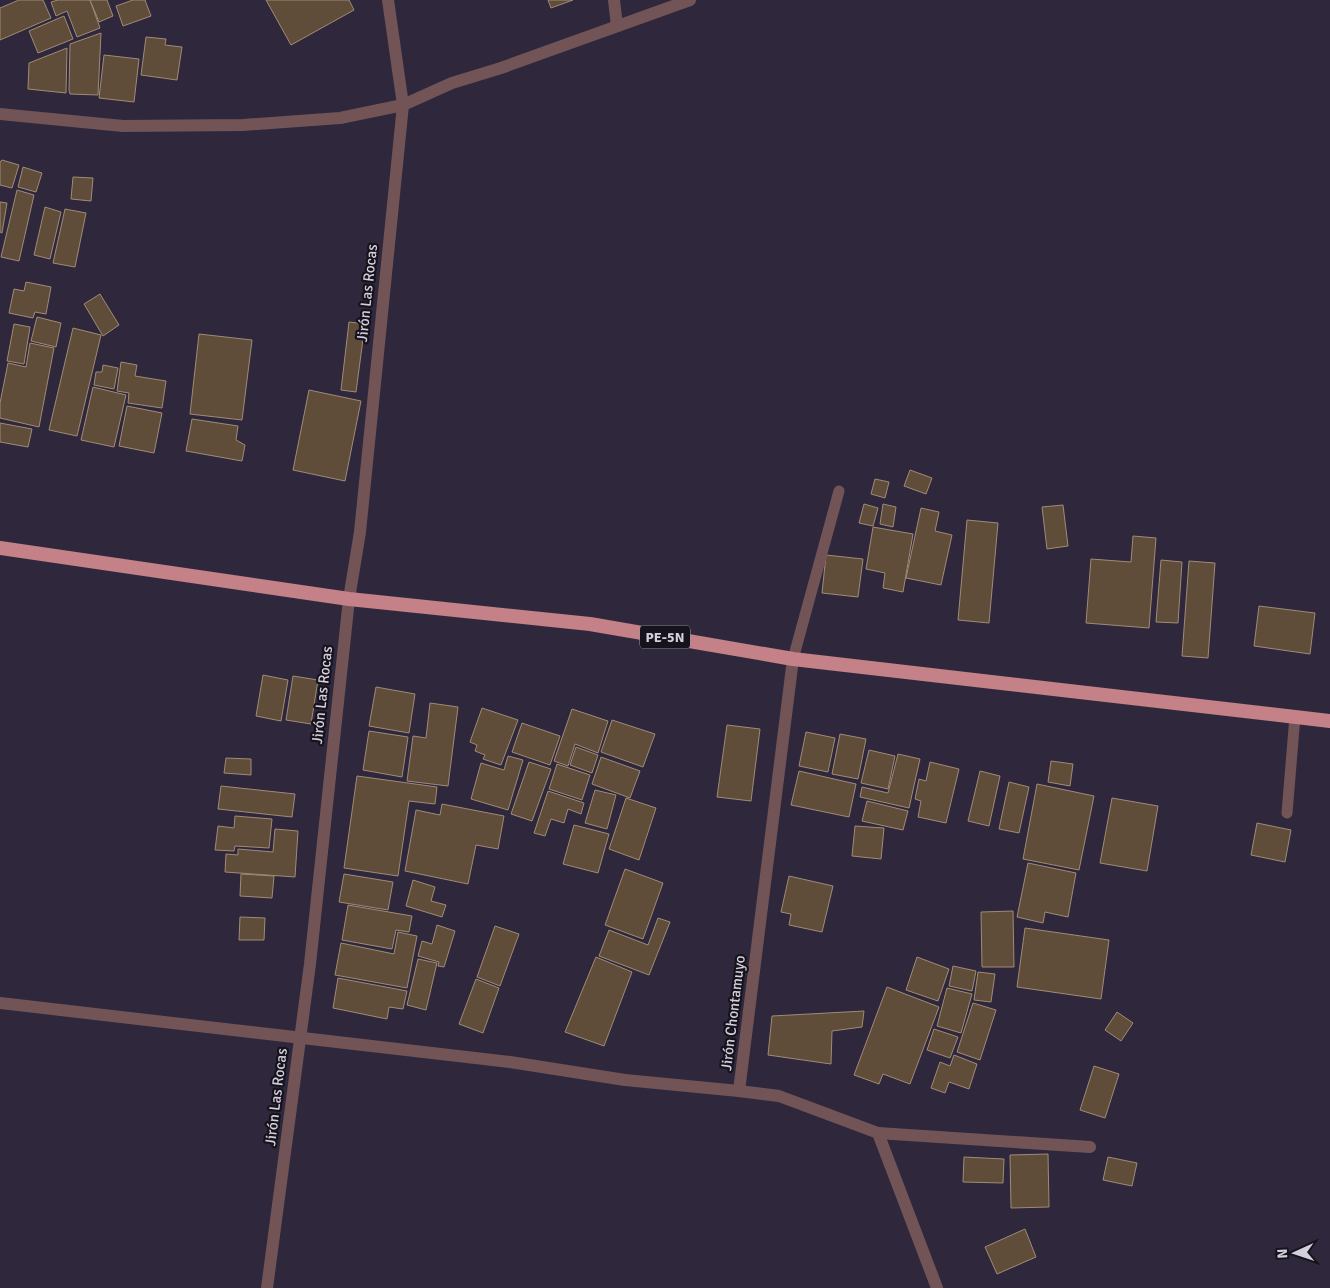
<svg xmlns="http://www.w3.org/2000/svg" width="1330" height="1288" viewBox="0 0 1330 1288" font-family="Signika,sans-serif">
	<rect width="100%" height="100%" fill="#2f283d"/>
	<!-- building -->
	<g fill="#5f4d3a" stroke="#9f8b77">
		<polygon points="19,0 43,0 51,18 0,40 0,8"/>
		<polygon points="58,0 90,0 100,28 77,37 67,11 56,16 51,2"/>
		<polygon points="90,0 107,0 113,16 99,22"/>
		<polygon points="133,0 145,0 151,16 123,26 116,6"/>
		<polygon points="266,0 349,0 354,10 291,45"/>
		<polygon points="548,0 573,0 551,8"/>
		<polygon points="64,16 73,39 38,53 29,31"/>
		<polygon points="101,33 98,95 70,94 69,90 70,44"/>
		<polygon points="146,37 166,39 165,45 182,47 177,80 141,75"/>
		<polygon points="67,48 66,93 28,89 29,63"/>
		<polygon points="104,55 139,59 134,102 99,98"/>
		<polygon points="2,160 19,165 12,188 0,185 0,162"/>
		<polygon points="23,167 42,173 36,192 18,187"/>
		<polygon points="73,177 93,178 91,201 71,199"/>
		<polygon points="17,190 34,195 19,261 1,257"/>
		<polygon points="0,202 7,203 2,233 0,232"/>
		<polygon points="45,207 61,212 50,259 34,255"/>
		<polygon points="65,209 86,213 75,267 53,263"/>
		<polygon points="26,282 51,287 46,314 35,312 33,318 9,313 14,289 24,291"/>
		<polygon points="100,294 119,325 103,336 84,304"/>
		<polygon points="37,317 61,323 56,347 31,341"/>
		<polygon points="349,322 365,324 356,392 341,390"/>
		<polygon points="14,324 30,327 24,364 7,361"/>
		<polygon points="73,328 101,335 77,436 49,430"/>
		<polygon points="199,334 252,340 242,420 190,414"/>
		<polygon points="30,343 54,348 39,427 0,418 0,403 8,363 26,367"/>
		<polygon points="121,362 137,365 135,376 166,381 162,408 128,403 129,393 117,391"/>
		<polygon points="103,365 118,368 114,389 94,385 96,372 102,372"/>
		<polygon points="93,387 126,395 114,447 81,440"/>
		<polygon points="309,390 361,401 345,481 293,470"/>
		<polygon points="127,406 162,413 154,453 119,446"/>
		<polygon points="192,419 238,426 236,440 245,445 242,461 186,451"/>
		<polygon points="0,423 32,429 28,447 0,442"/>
		<polygon points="910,470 932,478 926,494 904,486"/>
		<polygon points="875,479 889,482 885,498 871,494"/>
		<polygon points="864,504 878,508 873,526 859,523"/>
		<polygon points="883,504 896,507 893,527 880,524"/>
		<polygon points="1063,505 1068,546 1047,549 1042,507"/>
		<polygon points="921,508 939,512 935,531 952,535 941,585 906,578"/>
		<polygon points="967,520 998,523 989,623 958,620"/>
		<polygon points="873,527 913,534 903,592 883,588 885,573 866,569"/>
		<polygon points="1133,536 1156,538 1149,628 1086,623 1091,559 1131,562"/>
		<polygon points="826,555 863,559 858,597 822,593"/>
		<polygon points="1161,560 1182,562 1178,623 1156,622"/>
		<polygon points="1189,561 1215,563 1208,658 1182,656"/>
		<polygon points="1259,606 1315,613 1310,654 1254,646"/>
		<polygon points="263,675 288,680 281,721 256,716"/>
		<polygon points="293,676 318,680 311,724 286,720"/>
		<polygon points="376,687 415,694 409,733 369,726"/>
		<polygon points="430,703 458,707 448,786 407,781 413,736 426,738"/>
		<polygon points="482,708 518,720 501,765 483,759 485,755 475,751 477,745 470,742"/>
		<polygon points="572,709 608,721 598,753 575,744 568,766 554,761"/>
		<polygon points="612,720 655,734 643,767 601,752"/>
		<polygon points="522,723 560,736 550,765 512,752"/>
		<polygon points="727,725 760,729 751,801 717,797"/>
		<polygon points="369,731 408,737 402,777 363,770"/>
		<polygon points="806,732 835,738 828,772 799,766"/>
		<polygon points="840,734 866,739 858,779 832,774"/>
		<polygon points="576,747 598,755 592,773 570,765"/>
		<polygon points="869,750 895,756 888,789 861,783"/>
		<polygon points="898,754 920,759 909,808 860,797 862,787 888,793"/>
		<polygon points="508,756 523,760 508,810 471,799 481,763 504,770"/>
		<polygon points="601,757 640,771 630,798 592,784"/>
		<polygon points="226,758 251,759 251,775 224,773"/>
		<polygon points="1051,761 1073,764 1070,786 1048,782"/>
		<polygon points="529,762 551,769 532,821 511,814"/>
		<polygon points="930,762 959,769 946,823 918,817 921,801 915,799 919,779 926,781"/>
		<polygon points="557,764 590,775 582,800 549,789"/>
		<polygon points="799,771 856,784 849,817 791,805"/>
		<polygon points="980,771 1000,776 989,826 968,821"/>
		<polygon points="357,776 437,787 435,804 409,801 398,876 344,868"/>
		<polygon points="1009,782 1029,787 1019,833 999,829"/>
		<polygon points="1037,784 1094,796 1079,870 1023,859"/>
		<polygon points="221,786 295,794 292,817 218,809"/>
		<polygon points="595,790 616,795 607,829 585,823"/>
		<polygon points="548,791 584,803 581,814 568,809 564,823 551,819 545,836 534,833"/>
		<polygon points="626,798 656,808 639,860 609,849"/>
		<polygon points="1112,798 1158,806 1147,871 1100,863"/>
		<polygon points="867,801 908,811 903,830 862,821"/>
		<polygon points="442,804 504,816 498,849 476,845 468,884 405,871 416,810 440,815"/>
		<polygon points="235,816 272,819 269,848 235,846 234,851 215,850 218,826 234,828"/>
		<polygon points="1257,823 1291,830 1285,862 1251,855"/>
		<polygon points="574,825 609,834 598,873 563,864"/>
		<polygon points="855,826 884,828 881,859 852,856"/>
		<polygon points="275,829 298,831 295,877 225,872 226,854 238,855 238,849 273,852"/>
		<polygon points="1028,863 1076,873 1068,917 1045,912 1043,923 1017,917"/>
		<polygon points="625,869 663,883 643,939 605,925"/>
		<polygon points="241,874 274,876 272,898 240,896"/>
		<polygon points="344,874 393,882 388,910 339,902"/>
		<polygon points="789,876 833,886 822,932 789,925 791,914 781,912"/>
		<polygon points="413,880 435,887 431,901 446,905 442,917 406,906"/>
		<polygon points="348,905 412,916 409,932 396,930 392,949 342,940"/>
		<polygon points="1013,911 1014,967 982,967 981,912"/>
		<polygon points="240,917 265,918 264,940 239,940"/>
		<polygon points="658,918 670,922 649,975 599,956 609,930 648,945"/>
		<polygon points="437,925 455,931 444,967 438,966 439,962 418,956 422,941 432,944"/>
		<polygon points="495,926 519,934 500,986 477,977"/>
		<polygon points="1025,928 1109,940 1101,999 1017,987"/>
		<polygon points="398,932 417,936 407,988 335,975 341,943 394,954"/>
		<polygon points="596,957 632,972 604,1046 565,1032"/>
		<polygon points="917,957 949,969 938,1001 906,990"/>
		<polygon points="418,959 437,963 426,1010 407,1005"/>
		<polygon points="953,966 976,971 972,991 949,986"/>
		<polygon points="978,972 995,974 991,1002 974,1000"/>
		<polygon points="338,978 407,991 403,1009 389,1007 387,1019 333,1008"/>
		<polygon points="476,979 499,988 483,1033 459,1024"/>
		<polygon points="887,987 939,1007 910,1084 883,1074 879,1084 854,1075"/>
		<polygon points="947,988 972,994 961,1033 937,1026"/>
		<polygon points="973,1003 996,1010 980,1060 957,1052"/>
		<polygon points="864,1011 862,1027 832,1031 831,1064 768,1055 772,1016"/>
		<polygon points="1117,1012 1133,1023 1121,1041 1105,1030"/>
		<polygon points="934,1029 958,1037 950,1058 927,1050"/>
		<polygon points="954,1055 977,1064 969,1089 949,1082 945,1093 931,1088 940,1062 950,1066"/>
		<polygon points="1094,1066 1119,1074 1105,1118 1080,1110"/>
		<polygon points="1048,1154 1049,1207 1011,1208 1010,1155"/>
		<polygon points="964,1157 1004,1159 1003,1183 963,1182"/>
		<polygon points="1108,1157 1137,1163 1132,1186 1103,1180"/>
		<polygon points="1025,1229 1036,1257 997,1274 985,1247"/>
	</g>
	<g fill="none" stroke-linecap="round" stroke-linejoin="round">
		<!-- service -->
		<g stroke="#725457" stroke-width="11">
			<polyline points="793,659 839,491"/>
			<polyline points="1287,813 1295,716"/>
		</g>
		<!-- minor -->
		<g stroke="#725457" stroke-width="12">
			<polyline points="614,0 617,26"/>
			<polyline points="0,114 123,126 243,125 340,118 403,105 452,83 501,68 690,0"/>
			<polyline points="793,659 739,1091 779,1096 878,1133 937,1288"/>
			<polyline points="0,1003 510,1062 625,1080 739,1091"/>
			<polyline points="878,1133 1090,1147"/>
			<polyline points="267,1288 310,964 349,599 360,532 403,105 388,0"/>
		</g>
		<!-- trunk -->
		<polyline stroke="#c48187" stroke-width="14" points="0,548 349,599 590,624 793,659 1330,721"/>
	</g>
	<g text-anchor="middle" stroke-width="4.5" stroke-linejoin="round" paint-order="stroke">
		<!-- shield labels -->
		<rect fill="#16131c" stroke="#9a97a3" stroke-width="1" x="640" y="625.5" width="50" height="23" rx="4"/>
		<g font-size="14" font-weight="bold" fill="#d3cfdd">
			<text x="665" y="642">PE-5N</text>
		</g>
		<!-- street labels -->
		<g font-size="15" fill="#d3cfdd" stroke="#16131c">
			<text transform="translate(367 293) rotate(-84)" y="5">Jirón Las Rocas</text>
			<text transform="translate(322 695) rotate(-84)" y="5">Jirón Las Rocas</text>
			<text transform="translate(733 1013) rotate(-83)" y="5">Jirón Chontamuyo</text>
			<text transform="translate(276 1097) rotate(-83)" y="5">Jirón Las Rocas</text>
		</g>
	</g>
	<!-- north arrow -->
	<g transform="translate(1295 1253) rotate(267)" stroke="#16131c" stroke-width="4" paint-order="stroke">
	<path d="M0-4L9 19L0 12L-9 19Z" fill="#d3cfdd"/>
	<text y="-8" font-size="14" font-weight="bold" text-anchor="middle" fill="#d3cfdd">N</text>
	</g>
</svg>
